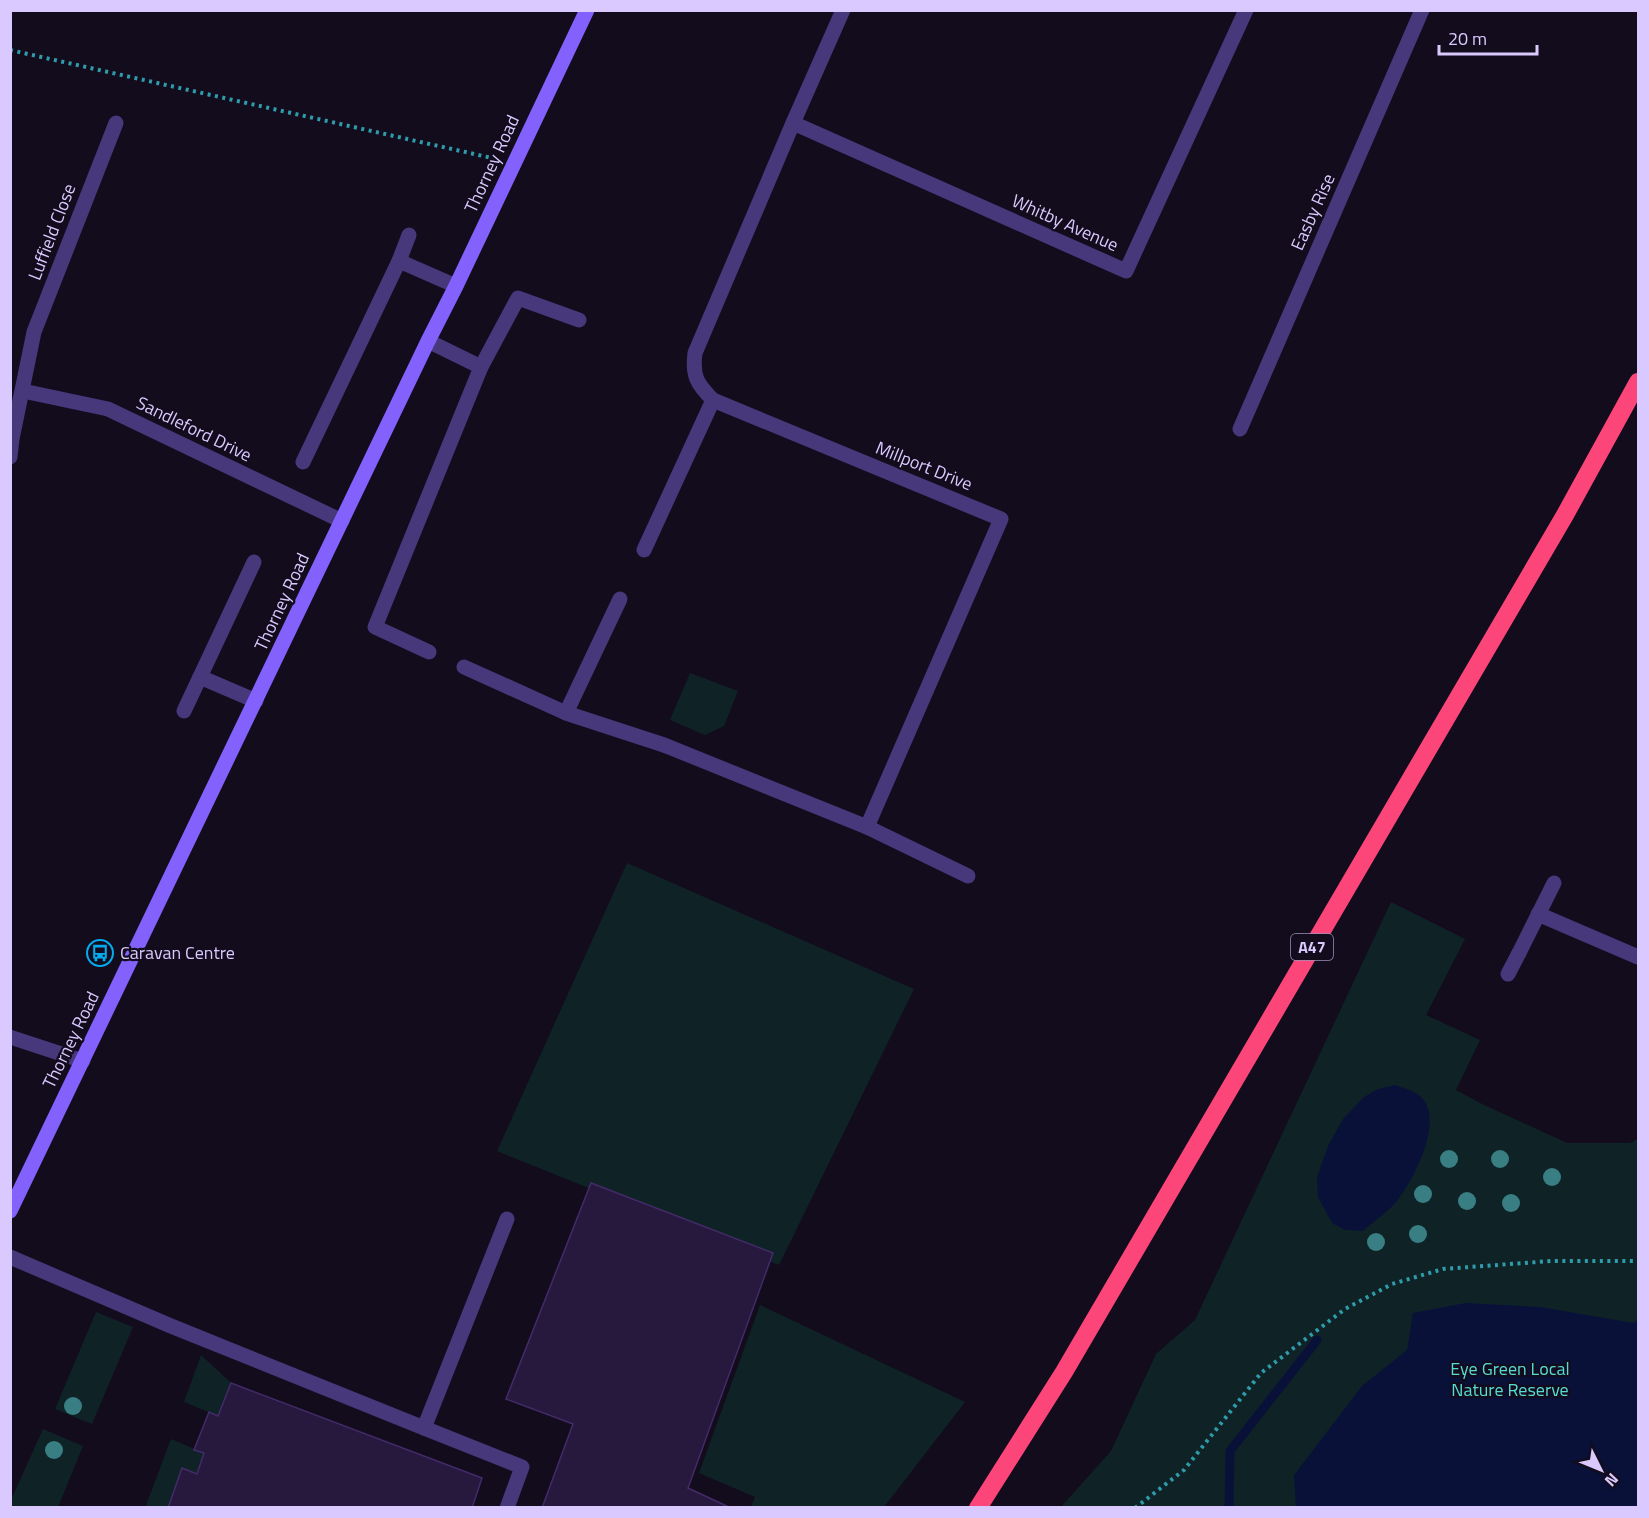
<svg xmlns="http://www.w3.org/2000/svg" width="1649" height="1518" viewBox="0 0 1649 1518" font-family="'Titillium Web',sans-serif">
	<rect width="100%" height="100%" fill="#120c1d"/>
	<!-- green -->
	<g fill="#0f2327">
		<polygon points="690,673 738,691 724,726 705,735 670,720"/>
		<polygon points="627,863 914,989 779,1265 497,1151"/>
		<polygon points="1391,902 1465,939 1426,1015 1480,1040 1456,1090 1482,1104 1567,1143 1630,1143 1638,1139 1638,1507 1060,1508 1111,1451 1156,1354 1195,1320"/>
		<polygon points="760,1305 965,1402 884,1507 751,1507 755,1497 699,1473"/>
		<polygon points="96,1312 133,1327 92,1424 55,1409"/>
		<polygon points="201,1355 231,1383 218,1416 184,1402"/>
		<polygon points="43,1429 83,1446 58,1507 11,1507 11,1500"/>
		<polygon points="171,1439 204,1453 197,1474 182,1469 168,1507 145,1508"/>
	</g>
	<!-- water -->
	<g fill="#091139">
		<path d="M1395 1085C1402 1088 1414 1090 1420 1096 1446 1118 1414 1180 1397 1201 1388 1212 1374 1221 1363 1231L1345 1230 1332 1223 1318 1197 1317 1177 1328 1146 1343 1119 1364 1097 1378 1089Z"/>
		<polygon points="1466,1303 1540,1307 1634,1323 1638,1320 1638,1507 1296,1507 1294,1475 1362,1386 1407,1350 1413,1313"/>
	</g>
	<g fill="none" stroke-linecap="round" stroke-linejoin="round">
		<!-- stream -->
		<polyline stroke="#091139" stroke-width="9" points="1229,1508 1230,1451 1317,1340"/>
	</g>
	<!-- building -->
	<g fill="#27183e" stroke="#432b69" stroke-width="1.5">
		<polygon points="591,1183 773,1253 688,1488 731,1508 542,1508 573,1424 506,1399"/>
		<polygon points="231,1383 482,1478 472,1508 168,1508 182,1468 197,1474 204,1453 194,1450 209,1412 218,1416"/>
	</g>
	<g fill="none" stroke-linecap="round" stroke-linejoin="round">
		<!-- path -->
		<g stroke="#2f9cac" stroke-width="4" stroke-dasharray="3 4.5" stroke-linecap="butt">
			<polyline points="10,50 492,158"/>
			<polyline points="1135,1508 1184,1470 1261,1373 1345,1309 1392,1284 1443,1269 1551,1261 1638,1261"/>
		</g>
		<!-- lane -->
		<g stroke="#47377b" stroke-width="15">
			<polyline points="399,261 409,235"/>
			<polyline points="428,341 481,367"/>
			<polyline points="303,462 399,261 456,286"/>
			<polyline points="644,550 713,400"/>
			<polyline points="254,562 200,677 256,701"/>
			<polyline points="429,652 375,627 481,367 518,298 579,320"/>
			<polyline points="464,667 566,713 664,745"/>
			<polyline points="184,711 200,677"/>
			<polyline points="566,713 620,599"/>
			<polyline points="1508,974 1519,953"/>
			<polyline points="10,1037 83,1061"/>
			<polyline points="10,1257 171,1326 424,1428 507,1219"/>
			<polyline points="424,1428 522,1467 507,1508"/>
		</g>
		<!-- street -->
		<g stroke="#47377b" stroke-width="15">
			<polyline points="793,123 1126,271 1246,10"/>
			<polyline points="23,391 108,409 342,521"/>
			<polyline points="1240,429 1422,10"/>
			<polyline points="10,457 12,439 34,332 116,123"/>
			<path d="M664 745 867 827 1001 519 713 400C697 384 692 376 695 353L793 123 843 10"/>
			<polyline points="867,827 968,876"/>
			<polyline points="1538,914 1638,957"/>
			<polyline points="1519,953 1554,883"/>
		</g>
		<!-- secondary -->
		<polyline stroke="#8361fd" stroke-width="15" points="10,1211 428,341 456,286 587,10"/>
		<!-- highway -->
		<polyline stroke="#fc467a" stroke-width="18" points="978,1508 1064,1372 1565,515 1638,382"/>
	</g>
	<!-- trees -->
	<g fill="#387e82">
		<circle cx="1449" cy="1159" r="9"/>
		<circle cx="1500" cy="1159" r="9"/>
		<circle cx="1552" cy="1177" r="9"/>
		<circle cx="1423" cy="1194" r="9"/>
		<circle cx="1467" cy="1201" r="9"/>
		<circle cx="1511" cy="1203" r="9"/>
		<circle cx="1418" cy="1234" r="9"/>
		<circle cx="1376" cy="1242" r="9"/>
		<circle cx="73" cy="1406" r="9"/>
		<circle cx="54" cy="1450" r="9"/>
	</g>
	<!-- icons -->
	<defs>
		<symbol id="bus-ring" viewBox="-11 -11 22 22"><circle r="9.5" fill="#120c1d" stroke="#04abef" stroke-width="1.5"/><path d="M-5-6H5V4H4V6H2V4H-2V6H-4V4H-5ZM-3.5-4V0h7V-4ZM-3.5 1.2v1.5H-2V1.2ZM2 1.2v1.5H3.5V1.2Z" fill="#04abef"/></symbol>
	</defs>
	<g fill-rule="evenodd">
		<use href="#bus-ring" x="85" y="938" width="30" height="30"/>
	</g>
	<g text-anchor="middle" stroke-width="4.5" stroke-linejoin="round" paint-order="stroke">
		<!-- shield labels -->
		<rect fill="#120c1d" stroke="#9d90ba" stroke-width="1.5" x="1291" y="934" width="42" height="26" rx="4.5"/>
		<g font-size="16" font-weight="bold" fill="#d9c9fe">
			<text x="1312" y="953">A47</text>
		</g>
		<!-- street labels -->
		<g font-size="18" fill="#d9c9fe" stroke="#120c1d">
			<text transform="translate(492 164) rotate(-65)" y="6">Thorney Road</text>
			<text transform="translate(1313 212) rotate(-66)" y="6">Easby Rise</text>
			<text transform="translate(1065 223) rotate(24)" y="6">Whitby Avenue</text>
			<text transform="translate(52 232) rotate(-69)" y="6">Luffield Close</text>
			<text transform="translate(194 429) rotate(26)" y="6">Sandleford Drive</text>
			<text transform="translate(924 466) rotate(22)" y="6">Millport Drive</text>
			<text transform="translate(282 602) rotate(-65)" y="6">Thorney Road</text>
			<text transform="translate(71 1040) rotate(-64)" y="6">Thorney Road</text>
		</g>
		<!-- poi labels -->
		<g font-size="18" fill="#d9c9fe" stroke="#120c1d" text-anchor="start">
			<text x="120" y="959">Caravan Centre</text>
		</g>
		<!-- park labels -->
		<g font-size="18" fill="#57dcd4" stroke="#120c1d">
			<text x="1510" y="1375">Eye Green Local<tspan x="1510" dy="21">Nature Reserve</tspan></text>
		</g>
	</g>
	<!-- border -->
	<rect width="1649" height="1518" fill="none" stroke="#d9c9fe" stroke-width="24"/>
	<!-- north arrow -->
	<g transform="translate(1601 1470) rotate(133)" stroke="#120c1d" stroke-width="4.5" paint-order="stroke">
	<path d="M0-4.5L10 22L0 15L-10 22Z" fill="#d9c9fe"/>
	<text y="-9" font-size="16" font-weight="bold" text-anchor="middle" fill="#d9c9fe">N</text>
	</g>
	<!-- scale -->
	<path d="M1439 45v9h98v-9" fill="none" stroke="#d9c9fe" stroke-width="3"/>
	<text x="1448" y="45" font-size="18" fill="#d9c9fe" stroke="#120c1d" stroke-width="4.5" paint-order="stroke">20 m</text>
</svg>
